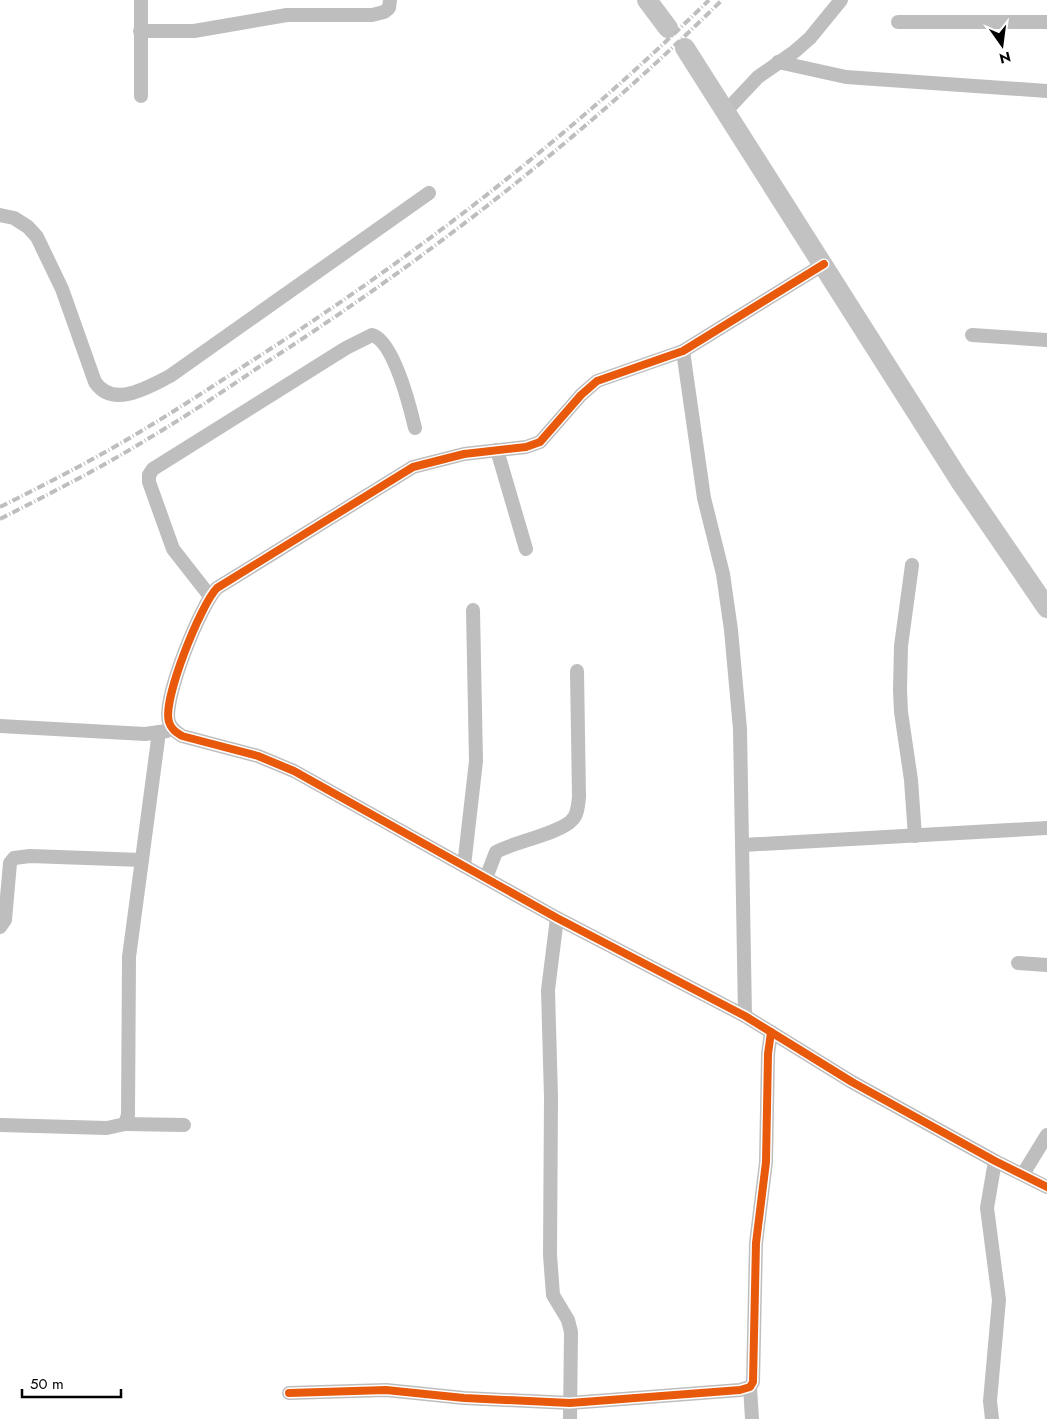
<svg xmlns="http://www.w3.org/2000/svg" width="1047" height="1419" viewBox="0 0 1047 1419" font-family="Jost,sans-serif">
	<rect width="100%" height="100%" fill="#fff"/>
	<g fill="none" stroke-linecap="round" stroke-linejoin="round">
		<!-- street -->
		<g stroke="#bebebe" stroke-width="14">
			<polyline points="141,0 141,96"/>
			<polyline points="898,22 1047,22"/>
			<polyline points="140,31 194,31 287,15 372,15 384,12 389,8 390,0"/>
			<polyline points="778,62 846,77 1047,91"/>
			<polyline points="726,111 758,77 794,52 810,38 841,0"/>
			<path d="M0 215 14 218 28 227 37 237 62 289 95 382C113 409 148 387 170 376L429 193"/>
			<path d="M824 264 683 351 597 381 581 395 540 442 526 447 464 454 413 467 217 588C201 604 162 700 169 722 171 729 176 732 182 736L258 756 294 771 557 918 745 1016 852 1082 995 1161 1047 1187"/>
			<polyline points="972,335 1047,340"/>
			<polyline points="683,351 704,498 723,574 731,630 740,729 745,1016"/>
			<polyline points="497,450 526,549"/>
			<polyline points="912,565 901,646 900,690 901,712 911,780 915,836"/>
			<path d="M209 595 173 549 149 482V475L153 469 346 348 372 335C394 341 410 407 415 428"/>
			<polyline points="0,726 145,734 167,731"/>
			<polyline points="743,845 1047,828"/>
			<polyline points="464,866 476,761 473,610"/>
			<path d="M486 878 496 852C514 842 561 833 572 820 578 814 578 805 579 797L577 671"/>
			<polyline points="557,918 548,990 551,1097 550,1255 553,1295 568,1320 571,1332 570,1419"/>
			<polyline points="0,927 5,920 10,863 14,858 30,856 142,860"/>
			<polyline points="1018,963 1047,965"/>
			<polyline points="125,1124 184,1125"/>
			<polyline points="0,1125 107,1128 125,1124 128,1115 129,957 159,732"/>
			<polyline points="1023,1174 1047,1135"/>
			<polyline points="750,1387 752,1419"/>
			<polyline points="289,1393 386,1390 464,1398 570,1403 740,1390 750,1387 753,1382 756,1243 766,1162 768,1054 771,1032"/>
			<polyline points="992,1419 990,1401 999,1300 987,1208 995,1161"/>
		</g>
		<!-- secondary -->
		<g stroke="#c2c2c2" stroke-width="20">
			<polyline points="647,0 668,28"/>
			<polyline points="685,48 960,481 1047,608"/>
		</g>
		<!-- rail -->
		<g stroke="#bebebe" stroke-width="4" stroke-dasharray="8 2.5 1 2.5" stroke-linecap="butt">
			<path d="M0 507C48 483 97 458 143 430 178 409 213 386 247 364 413 258 569 138 709 0"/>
			<path d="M0 519C49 494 99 469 146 440 185 417 222 392 259 367 426 260 581 139 722 0"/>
		</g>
		<defs>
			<g id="cycleway">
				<path d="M824 264 683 351 597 381 581 395 540 442 526 447 464 454 413 467 217 588C201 604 162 700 169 722 171 729 176 732 182 736L258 756 294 771 557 918 745 1016 852 1082 995 1161 1047 1187"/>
				<polyline points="289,1393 386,1390 464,1398 570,1403 740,1390 750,1387 753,1382 756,1243 766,1162 768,1054 771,1032"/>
			</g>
		</defs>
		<!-- cycleway casing -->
		<use href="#cycleway" stroke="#fff" stroke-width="11"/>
		<!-- cycleway -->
		<use href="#cycleway" stroke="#e8590c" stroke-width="8"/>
	</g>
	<!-- north arrow -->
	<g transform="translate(1002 45) rotate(166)" stroke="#ffffff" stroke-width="4" paint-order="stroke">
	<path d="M0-4L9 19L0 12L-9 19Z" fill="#000000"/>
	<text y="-8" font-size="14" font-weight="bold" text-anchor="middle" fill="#000000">N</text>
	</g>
	<!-- scale -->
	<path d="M22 1389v8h99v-8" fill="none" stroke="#000000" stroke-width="2.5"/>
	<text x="30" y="1389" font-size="15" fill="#000000" stroke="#ffffff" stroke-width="4" paint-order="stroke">50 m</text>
</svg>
